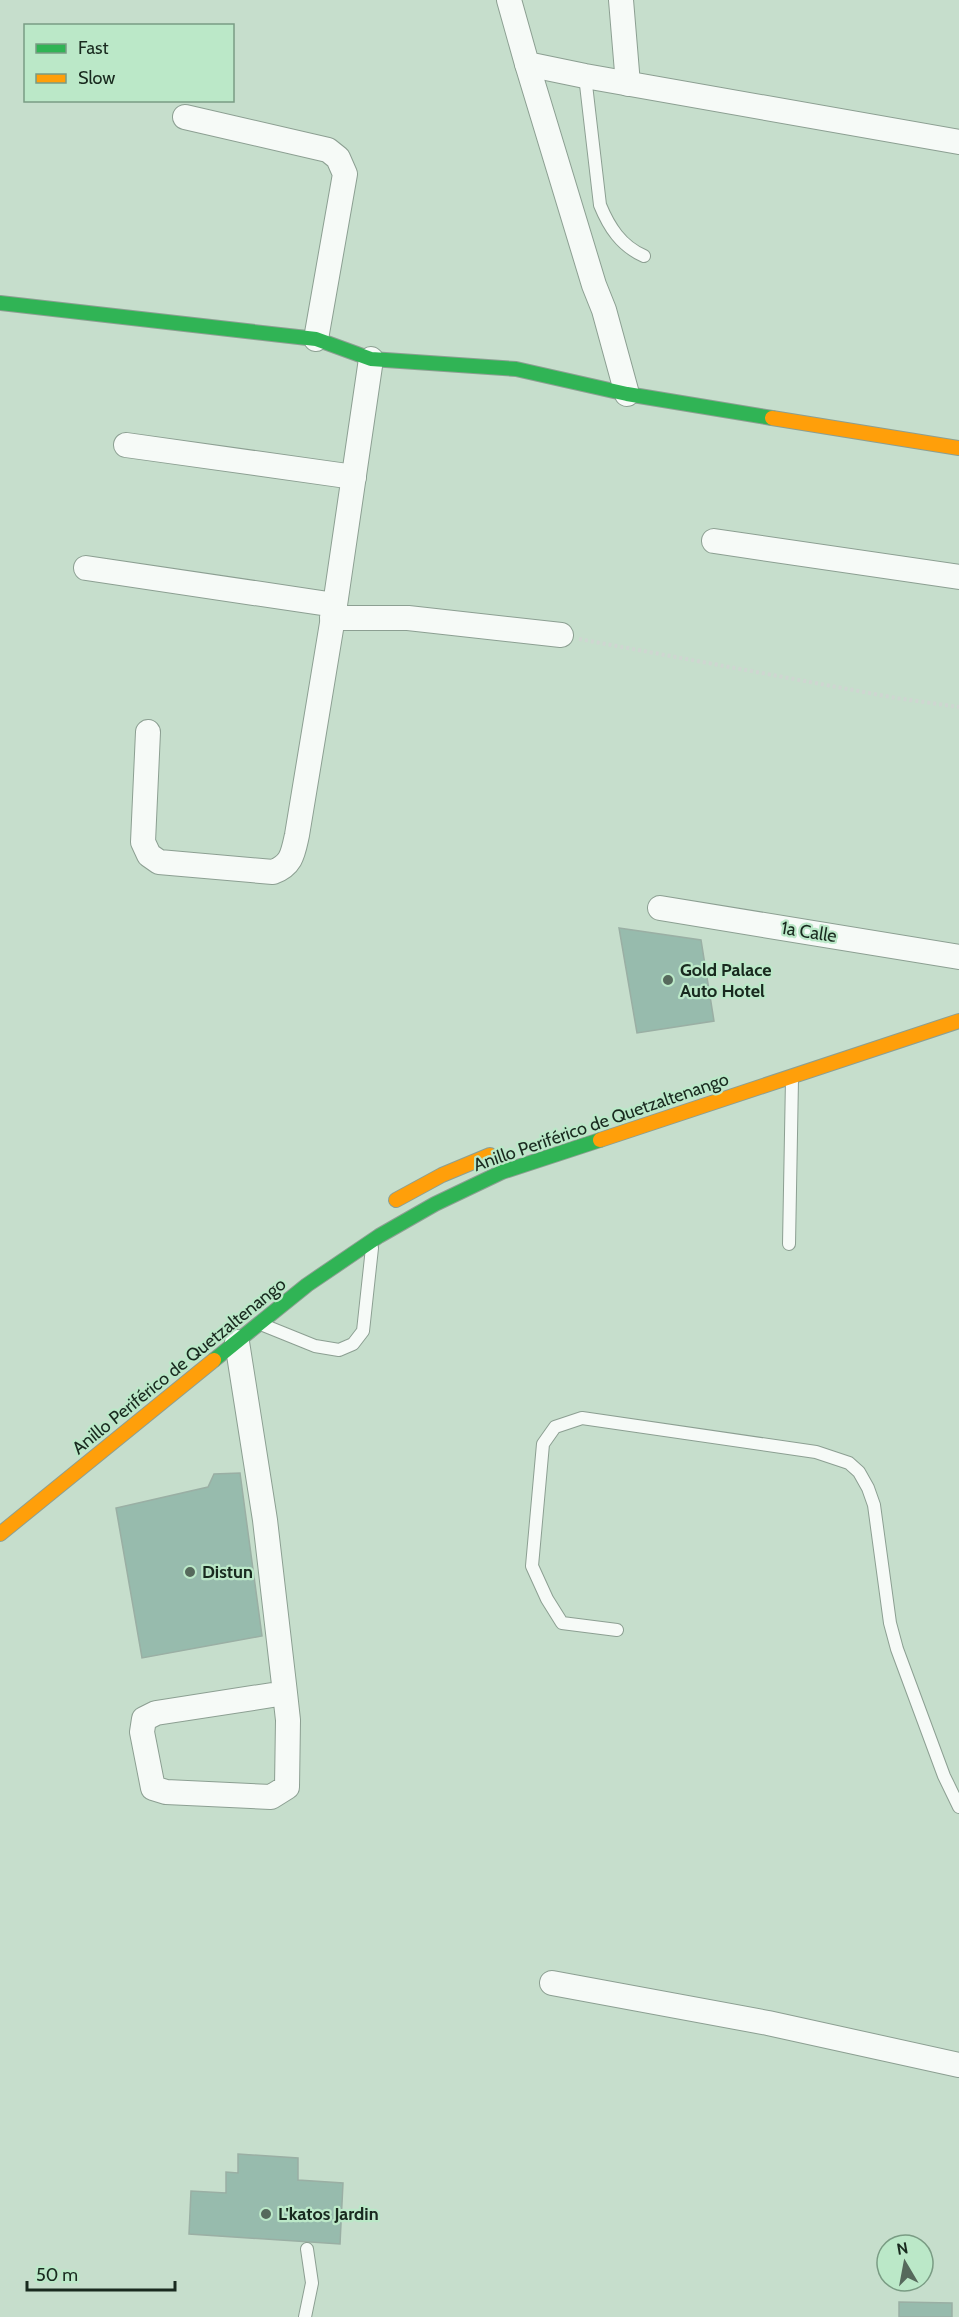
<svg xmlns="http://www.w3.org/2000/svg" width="959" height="2317" viewBox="0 0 959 2317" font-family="Cabin,sans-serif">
	<rect width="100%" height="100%" fill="#c6decc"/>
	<!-- building -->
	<g fill="#97bbad" stroke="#9aafa4" stroke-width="1.5">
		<polygon points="619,928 701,940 714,1021 637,1033"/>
		<polygon points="240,1473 262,1636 142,1658 116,1508 208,1487 214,1474"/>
		<polygon points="238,2154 298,2158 298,2180 343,2183 340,2244 189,2234 191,2191 226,2193 226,2172 238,2173"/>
		<polygon points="899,2302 952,2303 952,2317 899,2317"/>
	</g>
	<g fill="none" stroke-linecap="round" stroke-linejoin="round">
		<defs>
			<g id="lane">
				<path d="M585 76 600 205C609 227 621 246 644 256"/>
				<polyline points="789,1244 792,1079"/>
				<polyline points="263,1325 315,1346 339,1350 353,1344 363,1331 372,1248"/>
				<polyline points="617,1630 562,1623 547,1599 532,1566 543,1444 555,1427 582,1418 816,1452 849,1463 859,1472 868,1488 874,1505 890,1623 897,1649 944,1776 959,1807"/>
				<polyline points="305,2317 312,2283 307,2249"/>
			</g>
			<g id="street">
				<polyline points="509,0 527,64 585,76 959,142"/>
				<polyline points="621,0 628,84"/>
				<polyline points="527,64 594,285 604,310 627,394"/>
				<polyline points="185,117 328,150 338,158 345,174 316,339"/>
				<polyline points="126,445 354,477"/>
				<polyline points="714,541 959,577"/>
				<polyline points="86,568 335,605"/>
				<polyline points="332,618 408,618 561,635"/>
				<path d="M148 732 143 842 149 855 159 862 273 872C292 865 293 853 297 835L335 605 371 359"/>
				<polyline points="660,908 959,957"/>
				<polyline points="237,1342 265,1520 285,1693 288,1720 287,1787 271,1797 166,1792 153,1788 142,1732 144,1719 156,1713 285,1693"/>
				<polyline points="552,1983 768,2023 959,2065"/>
			</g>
			<g id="fast">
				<polyline points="0,303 316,339 371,359 516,369 627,394 772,418"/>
				<polyline points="214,1360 307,1285 379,1236 435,1204 502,1172 600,1140"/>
			</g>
			<g id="slow">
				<polyline points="772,418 959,448"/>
				<polyline points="600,1140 959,1021"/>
				<polyline points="396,1200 442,1175 490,1155"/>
				<polyline points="0,1534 214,1360"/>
			</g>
		</defs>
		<!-- lane casing -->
		<use href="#lane" stroke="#8c9f92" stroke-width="14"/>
		<!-- street casing -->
		<use href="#street" stroke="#8c9f92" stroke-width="26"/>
		<!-- fast casing -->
		<use href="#fast" stroke="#8c9f92" stroke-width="16"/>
		<!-- slow casing -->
		<use href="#slow" stroke="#8c9f92" stroke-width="16"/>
		<!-- path -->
		<polyline stroke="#cfd6d1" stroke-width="4" stroke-dasharray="3 3" stroke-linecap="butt" points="579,639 896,698 959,707"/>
		<!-- lane -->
		<use href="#lane" stroke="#f6faf7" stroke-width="12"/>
		<!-- street -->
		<use href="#street" stroke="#f6faf7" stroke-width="24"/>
		<!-- fast -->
		<use href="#fast" stroke="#30b455" stroke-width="14"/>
		<!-- slow -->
		<use href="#slow" stroke="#ff9f0a" stroke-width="14"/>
	</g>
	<!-- markers -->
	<g fill="#56695c" stroke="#bbe8c8" stroke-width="2">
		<circle cx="668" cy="980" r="6"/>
		<circle cx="190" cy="1572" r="6"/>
		<circle cx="266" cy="2214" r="6"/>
	</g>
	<g text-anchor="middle" stroke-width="4.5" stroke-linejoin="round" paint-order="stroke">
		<!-- street labels -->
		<g font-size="18" fill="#192a1f" stroke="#bbe8c8">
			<text transform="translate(809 932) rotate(9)" y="6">1a Calle</text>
			<text transform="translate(601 1122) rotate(-19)" y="6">Anillo Periférico de Quetzaltenango</text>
			<text transform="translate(179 1366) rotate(-39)" y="6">Anillo Periférico de Quetzaltenango</text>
		</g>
		<!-- poi labels -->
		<g font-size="18" font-weight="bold" fill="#192a1f" stroke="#bbe8c8" text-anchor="start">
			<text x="680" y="976">Gold Palace<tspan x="680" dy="21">Auto Hotel</tspan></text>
			<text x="202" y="1578">Distun</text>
			<text x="278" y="2220">L'katos Jardin</text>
		</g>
	</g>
	<!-- legend -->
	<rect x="24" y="24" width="210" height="78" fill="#bbe8c8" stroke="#7a9c84" stroke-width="1.5"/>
	<rect x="36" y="44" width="30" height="9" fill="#30b455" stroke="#7a9c84" stroke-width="1.5"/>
	<text x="78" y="54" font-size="18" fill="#192a1f">Fast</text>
	<rect x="36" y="74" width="30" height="9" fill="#ff9f0a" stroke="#7a9c84" stroke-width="1.5"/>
	<text x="78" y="84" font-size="18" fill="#192a1f">Slow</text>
	<!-- north arrow -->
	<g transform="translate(905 2263) rotate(350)"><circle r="28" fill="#bbe8c8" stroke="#7a9c84" stroke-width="1.5"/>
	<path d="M0-4.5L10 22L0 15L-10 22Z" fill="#56695c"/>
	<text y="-9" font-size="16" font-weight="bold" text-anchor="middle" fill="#192a1f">N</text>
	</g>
	<!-- scale -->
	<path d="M27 2281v9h148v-9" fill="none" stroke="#192a1f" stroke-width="3"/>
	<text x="36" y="2281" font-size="18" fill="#192a1f" stroke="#bbe8c8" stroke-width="4.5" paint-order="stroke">50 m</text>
</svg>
